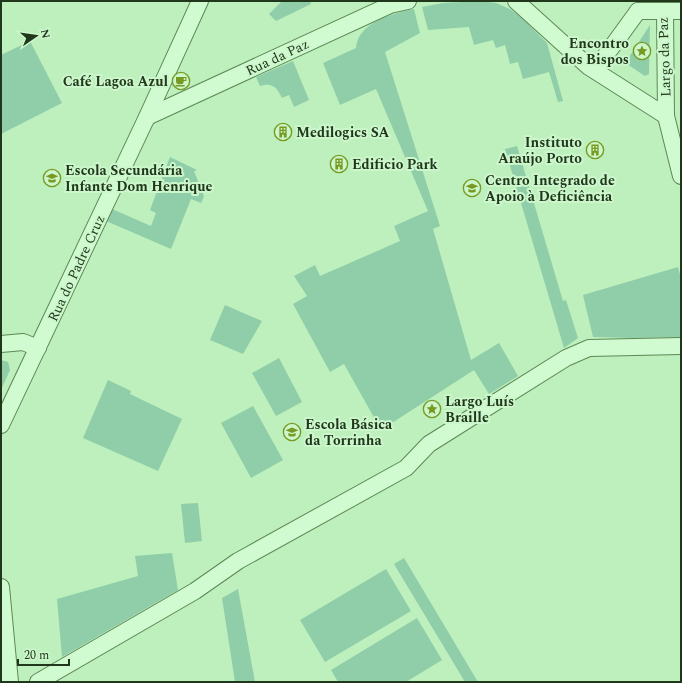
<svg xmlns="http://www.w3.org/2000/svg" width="682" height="683" viewBox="0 0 682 683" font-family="Spectral,serif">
	<rect width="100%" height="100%" fill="#bdf0bc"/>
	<!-- green -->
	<g fill="#90cea9">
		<polygon points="282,1 310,1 311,4 276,21 269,14"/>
		<polygon points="481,1 496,3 510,9 522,18 547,43 563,101 558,102 549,72 523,79 518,62 510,64 505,45 496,48 493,40 474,45 469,27 428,30 422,7 443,3"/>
		<path d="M414 9 420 33 385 52 440 226 433 229 471 360 499 343 518 376 489 394 474 370 381 430 344 364 330 372 293 304 307 296 294 276 315 265 320 276 400 241 394 226 428 211 376 89 340 105 323 63 356 48C358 22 392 14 414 9Z"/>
		<polygon points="650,25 649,74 645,76 627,64 627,60"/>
		<polygon points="30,41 62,103 1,134 1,55"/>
		<path d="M293 61 309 100 294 107 289 95 282 98C277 87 272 82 260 86L256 77Z"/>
		<polygon points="517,146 563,301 566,300 578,338 564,348 505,149"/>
		<polygon points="170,157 197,170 194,171 204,196 201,203 191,199 171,249 106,221 112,209 151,226 156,213 150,210"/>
		<polygon points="678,267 681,278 681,337 630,338 593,337 583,295"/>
		<polygon points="225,305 262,321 243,354 210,340"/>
		<polygon points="279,358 302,402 276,416 252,373"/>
		<polygon points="1,360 8,362 10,370 1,390"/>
		<polygon points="108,380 131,391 130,394 182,419 158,471 83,438"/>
		<polygon points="253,406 283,460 251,478 221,423"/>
		<polygon points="198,503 202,541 185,543 181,504"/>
		<polygon points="172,553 178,590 62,657 57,599 138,576 135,556"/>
		<polygon points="404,558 478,682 465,682 394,564"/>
		<polygon points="386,569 411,611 325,662 300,620"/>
		<polygon points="238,589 255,682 235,682 222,598"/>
		<polygon points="417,618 442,660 406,682 338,682 331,670"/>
	</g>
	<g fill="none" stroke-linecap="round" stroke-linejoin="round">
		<defs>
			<g id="street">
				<polyline points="516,1 589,67 666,116"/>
				<polyline points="638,11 681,11"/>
				<polyline points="665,11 666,116 681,176"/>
				<polyline points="595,70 638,11"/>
				<polyline points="147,117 390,5 408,1"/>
				<polyline points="1,344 23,342 38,348"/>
				<polyline points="1,425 147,117 200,1"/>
				<polyline points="1,587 10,682"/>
				<polyline points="38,682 195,591 238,561 406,468 429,444 437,439 566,358 589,348 681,346"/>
			</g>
		</defs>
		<!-- street casing -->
		<use href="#street" stroke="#5e8855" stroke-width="18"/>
		<!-- street -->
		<use href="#street" stroke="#d0fad0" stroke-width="16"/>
	</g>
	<!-- icons -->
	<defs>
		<symbol id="sight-ring" viewBox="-11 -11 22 22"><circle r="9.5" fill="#ccf7cc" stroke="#789a22" stroke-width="1.5"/><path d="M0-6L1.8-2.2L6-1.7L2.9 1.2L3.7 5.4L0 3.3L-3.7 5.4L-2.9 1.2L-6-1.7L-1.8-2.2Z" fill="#789a22"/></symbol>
		<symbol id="cafe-ring" viewBox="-11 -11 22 22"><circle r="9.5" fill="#ccf7cc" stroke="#789a22" stroke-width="1.5"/><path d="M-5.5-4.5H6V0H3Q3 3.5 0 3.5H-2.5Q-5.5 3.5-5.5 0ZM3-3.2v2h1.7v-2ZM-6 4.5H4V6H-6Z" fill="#789a22"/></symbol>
		<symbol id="building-ring" viewBox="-11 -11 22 22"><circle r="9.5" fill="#ccf7cc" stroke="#789a22" stroke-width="1.5"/><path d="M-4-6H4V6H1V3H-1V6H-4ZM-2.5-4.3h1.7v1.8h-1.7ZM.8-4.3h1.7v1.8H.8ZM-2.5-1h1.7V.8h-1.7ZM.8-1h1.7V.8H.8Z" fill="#789a22"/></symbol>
		<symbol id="school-ring" viewBox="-11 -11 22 22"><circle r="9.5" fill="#ccf7cc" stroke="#789a22" stroke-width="1.5"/><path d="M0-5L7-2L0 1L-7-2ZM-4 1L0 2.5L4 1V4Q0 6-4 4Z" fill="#789a22"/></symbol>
	</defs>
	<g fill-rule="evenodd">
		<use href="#sight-ring" x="632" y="41" width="20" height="20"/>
		<use href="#cafe-ring" x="171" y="71" width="20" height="20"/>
		<use href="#building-ring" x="273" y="122" width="20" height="20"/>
		<use href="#building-ring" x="585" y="140" width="20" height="20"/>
		<use href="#building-ring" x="329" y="154" width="20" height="20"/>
		<use href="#school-ring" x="42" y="168" width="20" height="20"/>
		<use href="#school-ring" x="462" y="178" width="20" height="20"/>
		<use href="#sight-ring" x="422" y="399" width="20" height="20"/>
		<use href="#school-ring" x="282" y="422" width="20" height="20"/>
	</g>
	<g text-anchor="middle" stroke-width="4" stroke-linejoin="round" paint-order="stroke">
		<!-- poi labels -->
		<g font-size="14" font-weight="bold" fill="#21371b" stroke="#ccf7cc" text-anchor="start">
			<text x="629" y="48" text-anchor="end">Encontro<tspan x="629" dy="16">dos Bispos</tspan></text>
			<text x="168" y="86" text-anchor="end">Café Lagoa Azul</text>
			<text x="296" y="137">Medilogics SA</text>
			<text x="582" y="147" text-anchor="end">Instituto<tspan x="582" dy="16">Araújo Porto</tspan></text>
			<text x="352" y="169">Edificio Park</text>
			<text x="65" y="175">Escola Secundária<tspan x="65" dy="16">Infante Dom Henrique</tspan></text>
			<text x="485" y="185">Centro Integrado de<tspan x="485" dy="16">Apoio à Deficiência</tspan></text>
			<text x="445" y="406">Largo Luís<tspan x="445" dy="16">Braille</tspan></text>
			<text x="305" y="429">Escola Básica<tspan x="305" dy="16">da Torrinha</tspan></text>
		</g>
		<!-- street labels -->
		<g font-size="14" fill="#21371b" stroke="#ccf7cc">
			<text transform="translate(277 57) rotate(-25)" y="5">Rua da Paz</text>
			<text transform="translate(664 57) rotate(-92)" y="5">Largo da Paz</text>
			<text transform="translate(76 268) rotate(-65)" y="5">Rua do Padre Cruz</text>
		</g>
	</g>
	<!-- border -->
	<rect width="682" height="683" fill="none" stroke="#21371b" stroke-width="4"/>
	<!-- north arrow -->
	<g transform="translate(36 36) rotate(77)" stroke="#ccf7cc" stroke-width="3" paint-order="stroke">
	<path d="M0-3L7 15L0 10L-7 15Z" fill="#21371b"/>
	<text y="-6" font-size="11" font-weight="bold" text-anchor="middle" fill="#21371b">N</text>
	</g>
	<!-- scale -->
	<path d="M18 659v6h51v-6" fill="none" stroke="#21371b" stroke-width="2"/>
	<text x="24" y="659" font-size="12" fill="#21371b" stroke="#ccf7cc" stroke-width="3" paint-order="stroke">20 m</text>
</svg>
